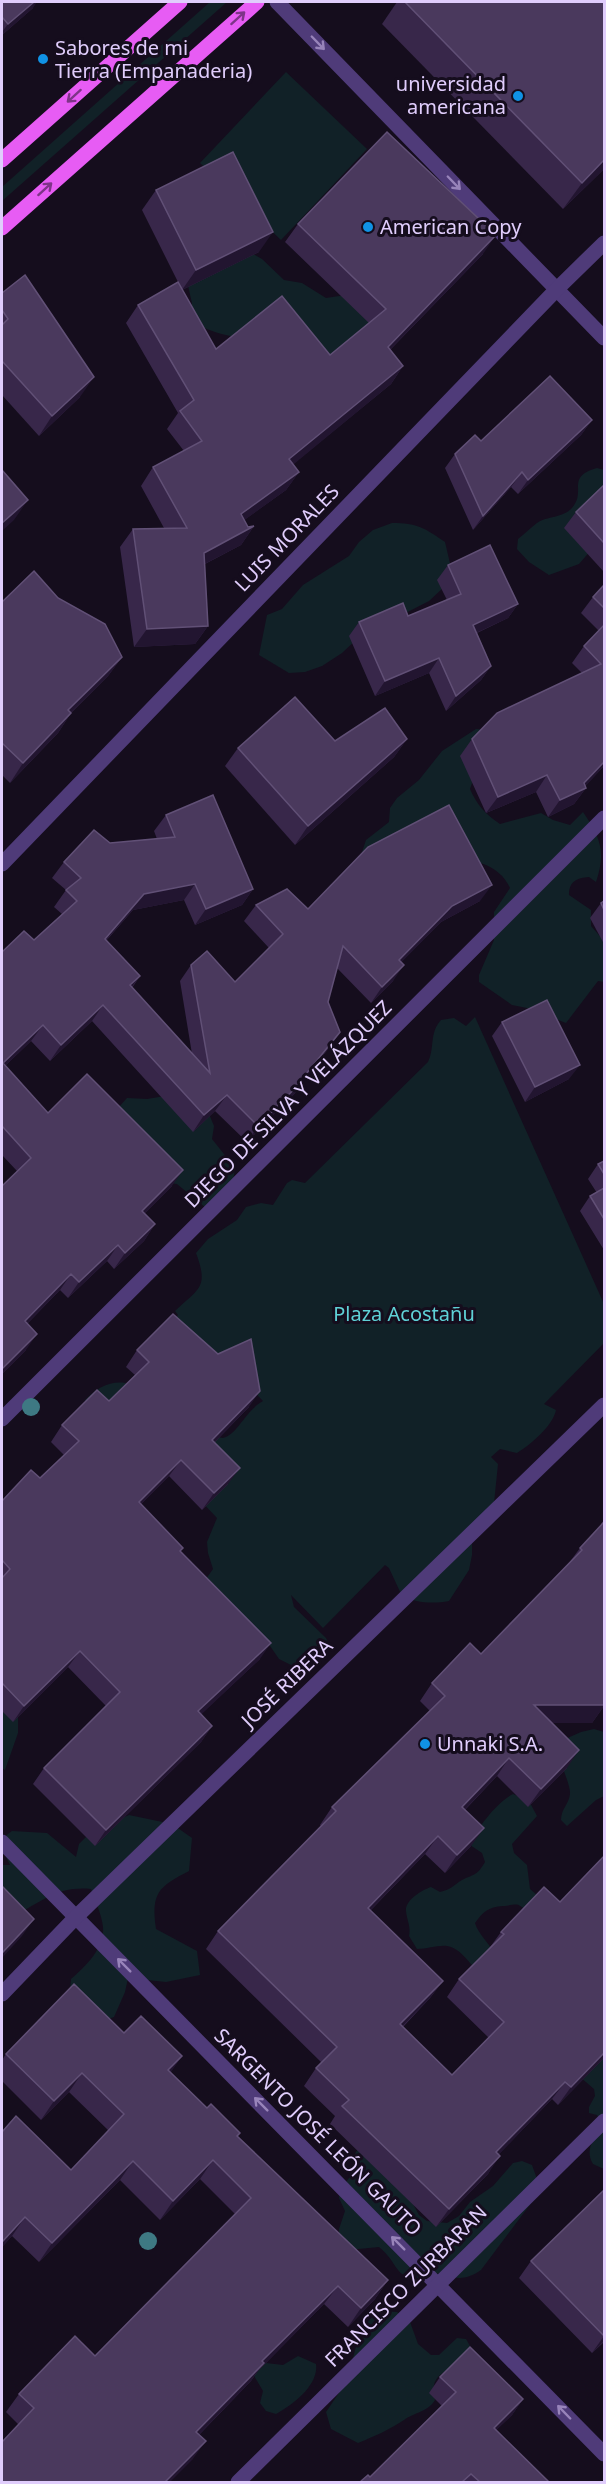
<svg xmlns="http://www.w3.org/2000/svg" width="606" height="2484" viewBox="0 0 606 2484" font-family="'Noto Sans',sans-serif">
	<rect width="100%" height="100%" fill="#150d1d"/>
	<!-- green -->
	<g fill="#112127">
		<polygon points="210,2 227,2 2,201 2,187"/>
		<polygon points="286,72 367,149 281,240 200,163"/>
		<path d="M246 250 262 259 284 280 302 283 326 298 346 295 384 340 369 367C334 359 298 351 263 342 236 336 211 336 188 318L192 303 188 286Z"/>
		<path d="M597 468 604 470V535L579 564 549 575 529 562 517 549 518 539C525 534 530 528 537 523 547 516 563 518 572 508 587 491 565 477 597 468Z"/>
		<path d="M392 523C417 523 425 528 445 542L452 572 445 586 429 601 359 637 342 653 322 666 305 672 289 673 259 655 267 615 282 609 303 585 349 556 359 542 373 530Z"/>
		<path d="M476 729 490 730 470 789C477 805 485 814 500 824L541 813 553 820 570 825 583 812C601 838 606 852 596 882L589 877C577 878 569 881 569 895L591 910V926L604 941V982L598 981 566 1023 527 1008 512 1005 479 982V975L494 940V912L510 888C490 841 399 861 358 864L366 840 389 822 390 808 397 798 419 780 442 751Z"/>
		<path d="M475 1017 604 1304V1343L544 1404 556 1410C553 1426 530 1445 517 1453L500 1449 491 1457 498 1464 494 1503 472 1539V1555L469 1570 449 1601C433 1604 416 1603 402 1596L389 1568 385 1565 323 1628 291 1595 294 1607 326 1638 329 1644 319 1658 295 1667 279 1659 268 1643 201 1586 213 1569 208 1553 207 1542 217 1518 199 1499 87 1408 85 1400C98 1386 113 1379 131 1384L217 1437 223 1438C238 1434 245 1411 263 1401L232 1369 173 1320 178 1315 175 1311C199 1288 209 1288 196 1253L208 1239 237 1220 246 1207 261 1203 273 1205 287 1183 292 1180 305 1183 428 1062C435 1048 429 1033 441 1020L454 1018 466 1026Z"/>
		<polygon points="171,1095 209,1114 214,1126 212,1139 235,1168 231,1194 211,1212 177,1184 155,1181 110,1117 127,1098 147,1099"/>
		<polygon points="2,1698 18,1709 18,1733 5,1770 2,1768"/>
		<path d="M594 1729 604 1732V1796L596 1800 567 1826 561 1820C561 1809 569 1804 570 1794 571 1785 557 1755 554 1744L581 1732Z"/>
		<path d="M513 1794 529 1801 537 1816 512 1844 514 1853 527 1865 530 1889 537 1895 528 1913C517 1901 517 1905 503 1906 488 1907 483 1912 475 1923 478 1934 491 1945 497 1958L477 1970C468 1962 460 1948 447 1946 438 1945 427 1949 417 1949L409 1936C411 1926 407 1921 406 1911 405 1900 422 1890 431 1887L440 1892C450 1890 454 1885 462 1880 474 1874 477 1876 485 1862L482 1853 470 1845C476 1829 497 1802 513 1794Z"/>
		<path d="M129 1815 172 1824 192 1838 189 1871C158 1887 151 1893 156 1929L197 1951 200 1975 166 1982 128 1978 125 1992 114 2017 91 2025 69 2004 71 1979C85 1967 105 1948 103 1927 102 1915 95 1901 91 1889 58 1886 43 1901 14 1916L2 1911V1865H10L6 1857 4 1837 12 1831 47 1833 76 1857 79 1844 92 1831Z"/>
		<polygon points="604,2048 604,2125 597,2115 589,2113 589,2107 595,2096 594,2089 579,2076"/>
		<path d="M604 2126V2169L593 2164C584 2148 595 2138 604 2126Z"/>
		<path d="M358 2149 413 2204 419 2215 427 2221 447 2223 459 2216 470 2202 493 2186 513 2163 522 2161 532 2165 541 2190 481 2270C464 2282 454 2278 436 2273L425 2281C392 2278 400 2264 379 2247L348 2250 339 2241V2229L345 2211 339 2198 340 2191 351 2175 354 2155Z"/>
		<path d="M377 2311 397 2312 410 2322 418 2344 431 2355H439L457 2338 466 2339 470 2346 473 2362C452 2369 427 2371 435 2400 428 2412 415 2412 404 2420 389 2430 375 2436 358 2443L331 2429 326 2412 347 2381 360 2331Z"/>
		<path d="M298 2356 316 2364C319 2385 293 2405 276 2414L266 2411 260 2403 263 2391 253 2374 255 2366 266 2363 283 2365Z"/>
	</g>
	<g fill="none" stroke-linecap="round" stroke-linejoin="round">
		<!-- minor -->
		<g stroke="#4f3b79" stroke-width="15">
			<polyline points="277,2 604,338"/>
			<polyline points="2,864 557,289 604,243"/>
			<polyline points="2,1419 604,818"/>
			<polyline points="2,1842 604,2454"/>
			<polyline points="2,1994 76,1917 604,1405"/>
			<polyline points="238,2482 604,2121"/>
		</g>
		<!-- major -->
		<g stroke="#e75cf4" stroke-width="15">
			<polyline points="2,160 180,2"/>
			<polyline points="2,228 257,2"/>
		</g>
	</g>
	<!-- trees -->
	<g fill="#3e7983">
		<circle cx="31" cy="1407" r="9"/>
		<circle cx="148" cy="2241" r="9"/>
	</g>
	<!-- wall -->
	<g fill="#38274a">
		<polygon points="2,2 33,8 2,35"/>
		<polygon points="397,2 604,2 604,169 563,209 382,24"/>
		<polygon points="156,190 259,252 182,290 142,210"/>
		<polygon points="298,224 483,254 390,350 403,366 391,384 293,464 299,472 286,490 244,520 248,527 254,526 241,545 205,564 208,626 195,644 134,647 120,547 133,529 164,528 141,486 153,467 184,451 167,429 178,413 126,323 138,305 216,349 330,355 369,323 285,242"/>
		<polygon points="2,293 80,397 39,436 2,395"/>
		<polygon points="592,420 581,435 518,494 511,487 473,530 445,468 455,454 481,441"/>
		<polygon points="604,485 604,572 564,528 576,512"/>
		<polygon points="448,565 518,604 508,618 477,633 491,666 481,680 446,711 429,673 375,696 349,636 359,622 408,616 447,600 437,580"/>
		<polygon points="604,585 604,766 585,786 586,788 574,804 548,817 536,792 486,813 460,756 472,739 582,673 572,663 584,646 599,631 581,613 593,597"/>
		<polygon points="58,598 122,657 108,676 71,713 58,733 10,783 2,775 2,602"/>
		<polygon points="407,739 394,757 295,845 225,766 238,748 335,741"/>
		<polygon points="166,815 253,889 242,905 195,925 184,900 133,910 106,941 140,976 132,988 192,1054 180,981 191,965 235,982 269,948 244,921 256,905 308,909 480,901 441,922 401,962 393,981 371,1003 337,968 328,1002 329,1048 307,1075 297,1091 247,1142 215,1111 193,1132 92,1021 50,1061 31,1041 5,1066 48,1113 172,1186 144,1214 155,1224 144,1241 114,1269 107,1261 68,1298 60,1290 27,1324 26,1350 2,1374 2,1186 17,1171 2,1155 2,952 34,940 62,914 54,907 66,890 52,878 64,862 110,843 157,839 154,831"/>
		<polygon points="604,901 604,944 590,918 601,903"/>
		<polygon points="502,1022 569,1079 525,1102 492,1036"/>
		<polygon points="604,1161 604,1250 580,1211 590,1196 597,1193 588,1179 598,1164"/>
		<polygon points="137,1350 249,1407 215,1442 228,1484 202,1510 169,1476 141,1504 180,1552 260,1659 201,1714 212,1726 201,1742 95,1846 33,1784 44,1768 106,1706 68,1667 13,1722 2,1711 2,1501 40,1478 64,1455 51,1442 62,1425 109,1401 135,1375 126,1367"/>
		<polygon points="604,1520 604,1706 592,1723 552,1723 567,1768 528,1807 497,1776 465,1810 471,1846 445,1873 425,1854 370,1911 443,1981 430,1998 403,2027 452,2075 489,2038 447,1997 459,1979 488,1950 501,1932 560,1902 604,1856 604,2058 558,2105 552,2099 499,2154 488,2174 436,2227 330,2124 335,2116 304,2086 316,2068 322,2063 206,1949 218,1931 321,1826 320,1825 332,1807 430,1711 420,1701 432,1683 481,1654 569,1563 580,1548 602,1525 601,1524"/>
		<polygon points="124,2033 182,2056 170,2072 207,2108 240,2133 237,2137 388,2280 375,2299 348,2327 324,2304 258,2371 251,2381 199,2435 192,2460 18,2424 6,2412 19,2394 95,2356 235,2214 200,2179 160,2220 120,2180 39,2262 12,2236 2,2247 2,2132 71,2170 109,2131 69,2092 41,2120 2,2081 2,2060 6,2054"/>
		<polygon points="604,2190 604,2343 604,2342 592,2353 519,2278 531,2261"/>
		<polygon points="440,2377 523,2399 512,2415 496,2430 549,2482 360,2482 370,2477 442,2406 429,2393"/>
	</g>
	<!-- shaded-wall -->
	<g fill="#221530">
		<polygon points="34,2 37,2 33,8 2,35 2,32 8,24"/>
		<polygon points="604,160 604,169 563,209 582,183"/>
		<polygon points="273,232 259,252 182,290 196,270"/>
		<polygon points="496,235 483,254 375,365 388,347"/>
		<polygon points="403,366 391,384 277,478 289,459"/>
		<polygon points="94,377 80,397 39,436 52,416"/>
		<polygon points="592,420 581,435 518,494 528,480"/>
		<polygon points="299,472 286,490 228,532 241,514"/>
		<polygon points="522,472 511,487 473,530 483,516"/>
		<polygon points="28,500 14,520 2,531 2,523"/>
		<polygon points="254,526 241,545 191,571 204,553"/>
		<polygon points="518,604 508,618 463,639 473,625"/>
		<polygon points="208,626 195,644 134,647 147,629"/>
		<polygon points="122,657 108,676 54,729 68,710"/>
		<polygon points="439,658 429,673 375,696 385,681"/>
		<polygon points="491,666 481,680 446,711 456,696"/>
		<polygon points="71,713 58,733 10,783 23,763"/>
		<polygon points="407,739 394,757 295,845 308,826"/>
		<polygon points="604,762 604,766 582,790 586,788 574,804 548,817 560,800 584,783"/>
		<polygon points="547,775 536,792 486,813 498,797"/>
		<polygon points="195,884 184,900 133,910 93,955 105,939 144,894"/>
		<polygon points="492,885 480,901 441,922 388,976 399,960 452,906"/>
		<polygon points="253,889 242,905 195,925 206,909"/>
		<polygon points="404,965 393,981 371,1003 382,987"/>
		<polygon points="140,976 128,992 130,985"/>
		<polygon points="103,1005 92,1021 50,1061 61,1045"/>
		<polygon points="43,1025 31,1041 2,1069 2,1065"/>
		<polygon points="340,1032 329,1048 300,1084 308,1075 297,1091 247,1142 258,1126 306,1074"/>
		<polygon points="580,1065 569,1079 525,1102 535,1087"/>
		<polygon points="227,1095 215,1111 193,1132 204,1115"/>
		<polygon points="183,1170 172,1186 131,1227 142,1211"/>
		<polygon points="155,1224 144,1241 114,1269 125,1253"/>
		<polygon points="118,1245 107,1261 68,1298 79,1282"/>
		<polygon points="71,1274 60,1290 13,1338 25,1321"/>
		<polygon points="37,1334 26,1350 2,1374 2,1369"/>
		<polygon points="260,1391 249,1407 201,1456 212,1440"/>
		<polygon points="181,1460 169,1476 127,1518 139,1502"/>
		<polygon points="240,1468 228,1484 202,1510 214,1493"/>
		<polygon points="271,1643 260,1659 187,1728 198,1711"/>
		<polygon points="80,1651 68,1667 13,1722 24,1706"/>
		<polygon points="534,1705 604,1705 604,1706 592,1723 521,1723"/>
		<polygon points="212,1726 201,1742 95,1846 106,1830"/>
		<polygon points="579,1750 567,1768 528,1807 541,1789"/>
		<polygon points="509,1758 497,1776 450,1825 462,1807"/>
		<polygon points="484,1828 471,1846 445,1873 457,1855"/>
		<polygon points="438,1836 425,1854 355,1926 368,1908"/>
		<polygon points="34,1919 22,1936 2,1958 2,1953"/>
		<polygon points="443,1981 430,1998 387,2042 400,2024"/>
		<polygon points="604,2053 604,2058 558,2105 571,2087"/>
		<polygon points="182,2056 169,2075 168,2070"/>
		<polygon points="82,2073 69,2092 41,2120 54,2101"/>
		<polygon points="565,2082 552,2099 484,2170 496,2152"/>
		<polygon points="500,2156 488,2174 436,2227 449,2209"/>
		<polygon points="213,2160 200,2179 160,2220 173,2201"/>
		<polygon points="133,2161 120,2180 39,2262 52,2243"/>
		<polygon points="25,2217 12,2236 2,2247 2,2242"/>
		<polygon points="388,2280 375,2299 348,2327 361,2308"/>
		<polygon points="338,2286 324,2304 258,2371 251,2381 183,2451 196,2432 262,2361"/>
		<polygon points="604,2336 604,2341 592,2353"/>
		<polygon points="523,2399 512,2415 482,2444 494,2428"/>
		<polygon points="206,2441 192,2460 170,2482 165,2482"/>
	</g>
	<!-- building -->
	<g fill="#4a395d" stroke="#615076" stroke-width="1.5">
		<polygon points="2,2 34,2 8,24 2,17"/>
		<polygon points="405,2 604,2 604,160 582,183"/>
		<polygon points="387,132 496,235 388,347 403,366 289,459 299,472 241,514 248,527 254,526 204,553 208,626 147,629 133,529 187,528 153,467 202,441 180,411 194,400 138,305 178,282 216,349 282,296 330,355 386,309 298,224"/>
		<polygon points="233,152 273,232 196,270 156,190"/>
		<polygon points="25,275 94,377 52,416 2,361 2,325 8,319 2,310 2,293"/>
		<polygon points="550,376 592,420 528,480 522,472 483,516 455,454 475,435 481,441"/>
		<polygon points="2,470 28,500 2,523"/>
		<polygon points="604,485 604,543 576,512"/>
		<polygon points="490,545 518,604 473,625 491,666 456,696 439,658 385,681 359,622 403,603 408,616 461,594 448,565"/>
		<polygon points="34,571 58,598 105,624 122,657 68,710 71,713 23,763 2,743 2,602"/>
		<polygon points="604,585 604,608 593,597"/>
		<polygon points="604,625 604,762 584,783 586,788 560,800 547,775 498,797 472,739 497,713 601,664 584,646"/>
		<polygon points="295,697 335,741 385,708 407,739 308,826 238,748"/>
		<polygon points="213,795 253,889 206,909 195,884 144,894 105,939 140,976 130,985 210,1073 191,965 207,951 235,982 283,934 256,905 287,889 308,909 368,847 449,805 492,885 452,906 399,960 404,965 382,987 343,946 328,1002 340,1032 306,1074 308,1075 258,1126 227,1095 204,1115 103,1005 61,1045 43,1025 3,1063 48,1113 87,1074 183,1170 142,1211 155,1224 125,1253 118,1245 79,1282 71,1274 25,1321 37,1334 2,1369 2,1186 31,1158 2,1126 2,952 24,931 34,940 77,901 66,890 81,878 64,862 94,830 110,843 175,837 166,815"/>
		<polygon points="604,901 604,910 601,903"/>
		<polygon points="547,1000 580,1065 535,1087 502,1022"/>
		<polygon points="604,1161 604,1174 598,1164"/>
		<polygon points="604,1188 604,1219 590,1196"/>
		<polygon points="173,1314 218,1354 251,1339 260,1391 212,1440 240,1468 214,1493 181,1460 139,1502 183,1548 180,1551 271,1643 198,1711 212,1726 106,1830 44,1768 120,1692 80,1651 24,1706 2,1683 2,1578 10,1569 2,1560 2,1501 31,1470 40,1478 79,1441 62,1425 97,1390 109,1401 149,1362 137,1350"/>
		<polygon points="604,1522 604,1705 534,1705 579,1750 541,1789 509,1758 462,1807 484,1828 457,1855 438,1836 368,1908 443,1981 400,2024 452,2075 504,2022 459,1979 504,1934 501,1932 544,1887 560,1902 604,1856 604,2053 571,2087 565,2082 496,2152 500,2156 449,2209 342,2106 349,2100 316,2068 337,2047 218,1931 336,1811 332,1807 445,1696 432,1683 470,1643 481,1654 582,1550 580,1548"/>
		<polygon points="2,1886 34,1919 2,1953"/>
		<polygon points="74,1984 124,2033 141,2016 182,2056 168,2070 207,2108 211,2104 240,2133 237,2136 388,2280 361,2308 338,2286 262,2361 264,2363 196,2432 206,2441 165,2482 2,2482 2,2442 34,2408 19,2394 75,2336 95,2356 251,2198 213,2160 173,2201 133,2161 52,2243 25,2217 2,2242 2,2132 16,2116 71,2170 124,2114 82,2073 54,2101 6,2054"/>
		<polygon points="604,2190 604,2336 531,2261"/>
		<polygon points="470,2347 523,2399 494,2428 549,2482 480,2482 471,2474 462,2482 360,2482 368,2475 370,2477 456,2392 440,2377"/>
	</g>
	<!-- one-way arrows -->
	<defs><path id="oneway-shaft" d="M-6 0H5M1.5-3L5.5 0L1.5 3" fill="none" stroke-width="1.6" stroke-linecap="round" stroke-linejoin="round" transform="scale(1.5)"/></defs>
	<g stroke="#7e3488">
		<use href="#oneway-shaft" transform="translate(238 18) rotate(-42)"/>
		<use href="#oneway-shaft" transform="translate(74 96) rotate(138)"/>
		<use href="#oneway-shaft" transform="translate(45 189) rotate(-42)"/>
	</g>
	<g stroke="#9884ba">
		<use href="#oneway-shaft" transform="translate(318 43) rotate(46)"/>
		<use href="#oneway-shaft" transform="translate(454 183) rotate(46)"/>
		<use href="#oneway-shaft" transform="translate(124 1965) rotate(-135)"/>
		<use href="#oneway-shaft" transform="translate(261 2104) rotate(-135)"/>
		<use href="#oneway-shaft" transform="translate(398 2243) rotate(-135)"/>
		<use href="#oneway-shaft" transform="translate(564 2412) rotate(-134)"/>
	</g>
	<!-- markers -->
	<g fill="#1092e5" stroke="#150d1d" stroke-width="2">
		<circle cx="43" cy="59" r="6"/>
		<circle cx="518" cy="96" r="6"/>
		<circle cx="368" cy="227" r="6"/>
		<circle cx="425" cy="1744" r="6"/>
	</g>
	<g text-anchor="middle" stroke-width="6" stroke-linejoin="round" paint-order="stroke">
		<!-- poi labels -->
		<g font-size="20" fill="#e0cdfc" stroke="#150d1d" text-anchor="start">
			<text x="55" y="55">Sabores de mi<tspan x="55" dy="23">Tierra (Empanaderia)</tspan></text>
			<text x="506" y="91" text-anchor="end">universidad<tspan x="506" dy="23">americana</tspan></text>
			<text x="380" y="234">American Copy</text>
			<text x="437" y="1751">Unnaki S.A.</text>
		</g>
		<!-- street labels -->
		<g font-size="20" fill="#e0cdfc" stroke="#150d1d">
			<text transform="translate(287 538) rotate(-46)" y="7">LUIS MORALES</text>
			<text transform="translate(288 1104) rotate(-45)" y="7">DIEGO DE SILVA Y VELÁZQUEZ</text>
			<text transform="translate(287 1683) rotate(-44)" y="7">JOSÉ RIBERA</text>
			<text transform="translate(318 2132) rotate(45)" y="7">SARGENTO JOSÉ LEÓN GAUTO</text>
			<text transform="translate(406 2286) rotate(-45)" y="7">FRANCISCO ZURBARAN</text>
		</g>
		<!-- park labels -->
		<g font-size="20" fill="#5fd1d6" stroke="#150d1d">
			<text x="404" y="1321">Plaza Acostañu</text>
		</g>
	</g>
	<!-- border -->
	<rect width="606" height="2484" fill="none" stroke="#e0cdfc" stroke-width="6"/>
</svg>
